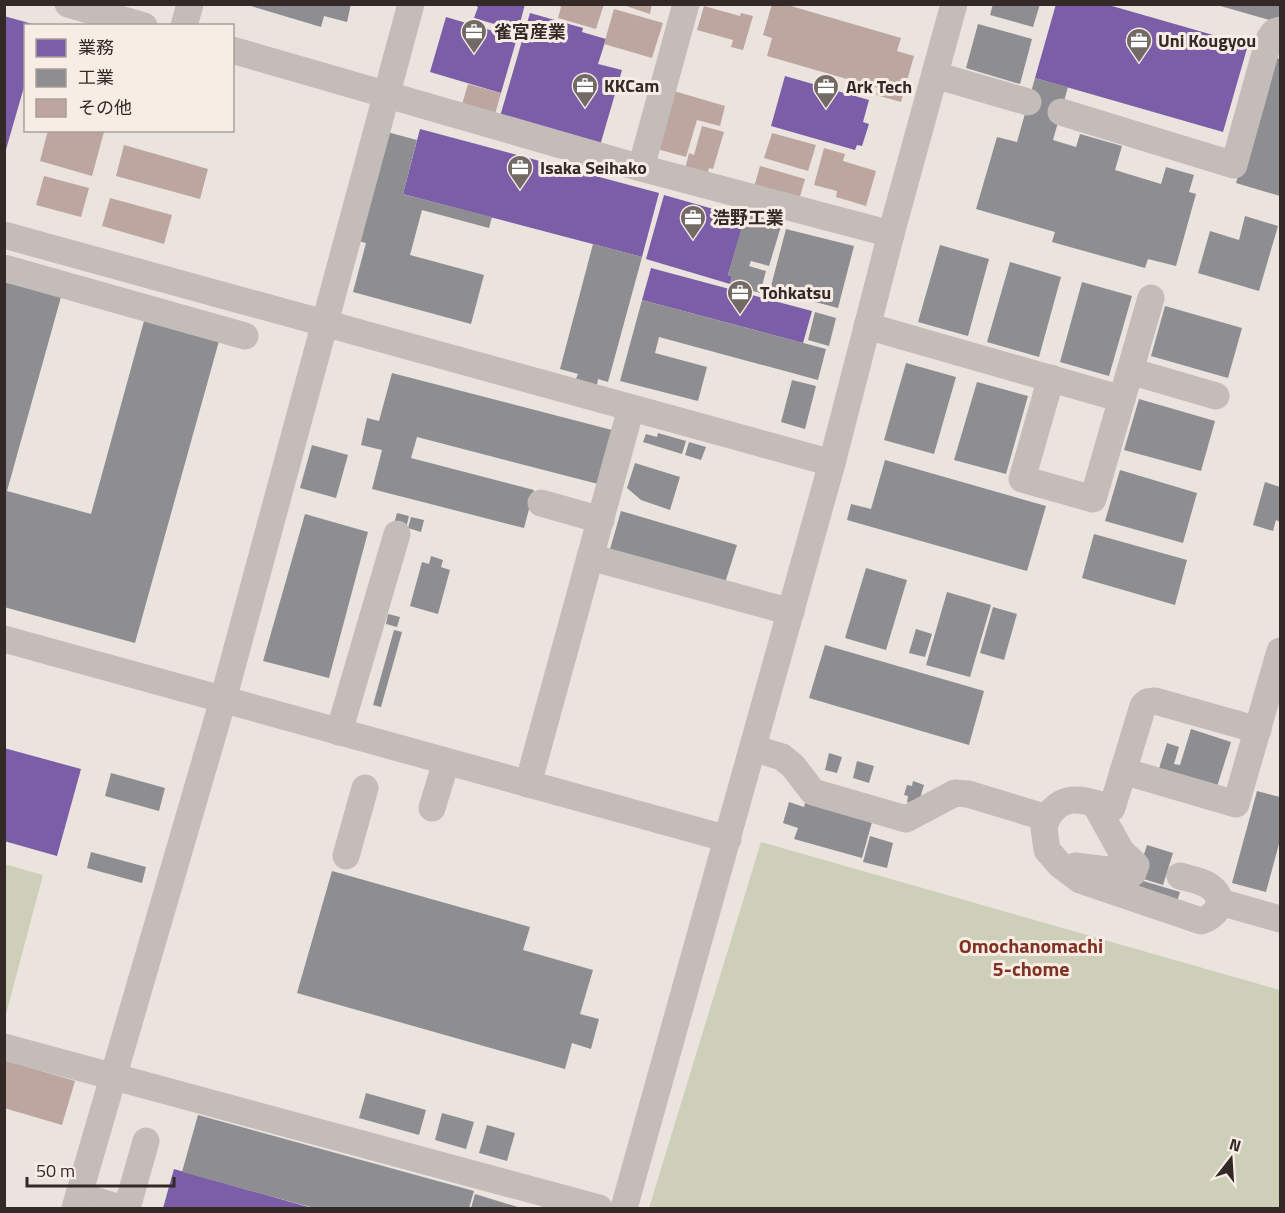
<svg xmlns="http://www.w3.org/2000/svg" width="1285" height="1213" viewBox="0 0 1285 1213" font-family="'Titillium Web','Noto Sans JP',sans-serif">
	<rect width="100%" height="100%" fill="#ebe4de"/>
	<!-- green -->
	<g fill="#cdcfb9">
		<polygon points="761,842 1280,990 1280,1208 649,1208"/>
		<polygon points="4,864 43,875 5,1018 4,1018"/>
	</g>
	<!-- offices -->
	<g fill="#7b5ea7">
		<polygon points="472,4 525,4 518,31 474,18 478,7"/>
		<polygon points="1056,4 1105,4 1248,45 1223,132 1035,78"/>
		<polygon points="530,13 583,28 582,32 606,39 598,64 622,70 599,149 499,120"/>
		<polygon points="4,16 36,25 26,26 26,80 5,153"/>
		<polygon points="446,17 517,38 501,93 430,72"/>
		<polygon points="785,76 869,100 863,122 869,124 862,146 857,145 855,150 771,126"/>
		<polygon points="420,129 659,193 642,257 403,194"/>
		<polygon points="664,195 745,218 728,275 732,276 730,284 646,259"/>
		<polygon points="651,268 812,311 803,343 642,300"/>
		<polygon points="4,748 81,769 57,856 4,841"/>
		<polygon points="174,1169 312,1208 163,1208"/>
	</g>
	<!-- industry -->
	<g fill="#8d8d92">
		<polygon points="244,4 351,4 347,22 324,16 321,27"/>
		<polygon points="993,4 1040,4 1033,27 990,15"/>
		<polygon points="1280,4 1280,23 1217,5 1217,4"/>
		<polygon points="978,24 1032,39 1020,84 966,68"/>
		<polygon points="1272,56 1280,59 1280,196 1236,183"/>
		<polygon points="1035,78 1068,87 1053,140 1076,147 1080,134 1122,146 1115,170 1161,184 1166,167 1194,175 1189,192 1196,194 1176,266 1148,259 1145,268 1052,242 1055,232 976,209 997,137 1017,142"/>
		<polygon points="387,132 417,140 403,194 492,217 489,228 422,210 410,255 484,275 471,324 353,292 366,243 358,241"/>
		<polygon points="746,213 782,223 769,266 751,261 749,266 766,271 760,293 730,284 732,276 728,275"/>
		<polygon points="1245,216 1278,226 1259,291 1198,273 1210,231 1239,240"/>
		<polygon points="786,229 854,246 838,308 770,290"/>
		<polygon points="593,244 642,257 608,382 598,379 597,385 576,379 578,374 560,369"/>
		<polygon points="940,245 989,259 968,336 918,322"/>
		<polygon points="1010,262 1061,277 1039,357 987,342"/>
		<polygon points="4,282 61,297 7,491 91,514 144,321 219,341 135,643 4,607"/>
		<polygon points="1082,282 1132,296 1109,376 1060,362"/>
		<polygon points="642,300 826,349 818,380 659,337 655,353 707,367 698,401 620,381"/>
		<polygon points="1165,306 1242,328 1228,378 1151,356"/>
		<polygon points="815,312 836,318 829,346 808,340"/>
		<polygon points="906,363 956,377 934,454 884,440"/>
		<polygon points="392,373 612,430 598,484 417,437 411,458 534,490 524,528 372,489 382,450 361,445 367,418 379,421"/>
		<polygon points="792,380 816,386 805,429 781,422"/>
		<polygon points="977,382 1028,396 1006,474 954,460"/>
		<polygon points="1139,399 1215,421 1201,471 1124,450"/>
		<polygon points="658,433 686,441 682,454 643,442 646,434 657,437"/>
		<polygon points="689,442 706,447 701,460 685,455"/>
		<polygon points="312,445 348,455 336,498 300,488"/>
		<polygon points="885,460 1046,506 1027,571 847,520 851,504 871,509"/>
		<polygon points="635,463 680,477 670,510 641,500 627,488"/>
		<polygon points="1120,470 1197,493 1183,543 1105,521"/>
		<polygon points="1265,482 1280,487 1280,522 1276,520 1273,531 1253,525"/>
		<polygon points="621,511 737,545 725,583 610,549"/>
		<polygon points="397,513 409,516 406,528 394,524"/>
		<polygon points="305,514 368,532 329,678 263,661"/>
		<polygon points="411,517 424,520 421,532 408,528"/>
		<polygon points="1094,534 1187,560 1175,605 1082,578"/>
		<polygon points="431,556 443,560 441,567 450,570 438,614 410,606 422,562 429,564"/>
		<polygon points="866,568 907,580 886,650 845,638"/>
		<polygon points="947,592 991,605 970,677 926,665"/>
		<polygon points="993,607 1017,614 1004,660 980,653"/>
		<polygon points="388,614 400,617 397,627 386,624"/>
		<polygon points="916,629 932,634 925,657 909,653"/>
		<polygon points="394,630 402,632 381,707 373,705"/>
		<polygon points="825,645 984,691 969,745 809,698"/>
		<polygon points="1191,729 1231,742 1215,793 1157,775 1167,743 1179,747 1174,764 1180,765"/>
		<polygon points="829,753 842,757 837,773 825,770"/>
		<polygon points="857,761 874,766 869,783 853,778"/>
		<polygon points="111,773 165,788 159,811 105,796"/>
		<polygon points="913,781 924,785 918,805 907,802 908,796 904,795 907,785 912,786"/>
		<polygon points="1257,791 1280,797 1280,840 1266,892 1232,883"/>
		<polygon points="789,802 804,807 805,803 872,822 862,858 794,839 798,828 783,823"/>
		<polygon points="870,836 893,843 887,868 863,862"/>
		<polygon points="1147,845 1173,853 1163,885 1137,877"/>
		<polygon points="91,852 146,867 142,883 87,868"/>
		<polygon points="332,871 530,927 523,950 593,970 580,1014 599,1019 591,1049 572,1043 565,1069 297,993"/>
		<polygon points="1140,880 1180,892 1176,905 1136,893"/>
		<polygon points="366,1093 426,1110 419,1135 359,1118"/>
		<polygon points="442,1113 474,1122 466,1149 435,1140"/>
		<polygon points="198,1115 474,1191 469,1208 314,1208 182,1172"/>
		<polygon points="487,1125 515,1133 507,1161 479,1153"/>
		<polygon points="475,1194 521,1208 471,1208"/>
	</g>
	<!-- building -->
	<g fill="#bda6a0">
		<polygon points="555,4 604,4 596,29 558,18 561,7"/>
		<polygon points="620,4 652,4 650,14"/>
		<polygon points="772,4 784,4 901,38 897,51 914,56 901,102 876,95 878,88 767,56 772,38 763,35"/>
		<polygon points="704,6 740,16 741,13 753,16 743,50 731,47 733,40 697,30"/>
		<polygon points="614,9 663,23 652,58 604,44"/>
		<polygon points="468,84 501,93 494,118 461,108"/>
		<polygon points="674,91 725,106 720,126 697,120 686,157 657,149"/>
		<polygon points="702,126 724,132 713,169 709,168 707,175 685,169 689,153 694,155"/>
		<polygon points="48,130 98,130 104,132 92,176 40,161"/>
		<polygon points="772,133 816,145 808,171 764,158"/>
		<polygon points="124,145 208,169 200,199 116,176"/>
		<polygon points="824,148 845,154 843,161 876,171 866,206 836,197 837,191 814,185"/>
		<polygon points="760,166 805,179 799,200 754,187"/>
		<polygon points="44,176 89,188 81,217 36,205"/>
		<polygon points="110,198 172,215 164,244 102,226"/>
		<polygon points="4,1060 75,1081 62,1125 4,1108"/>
	</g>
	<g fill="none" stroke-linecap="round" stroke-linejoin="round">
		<!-- minor -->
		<g stroke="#c3bcb8" stroke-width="27">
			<polyline points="68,4 144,26"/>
			<polyline points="184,26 190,4"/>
			<polyline points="232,50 641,168 891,234"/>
			<polyline points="935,75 1028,102"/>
			<polyline points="1061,112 1234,165 1269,39 1274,32 1280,30"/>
			<polyline points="641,168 686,4"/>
			<polyline points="4,235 832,463"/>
			<polyline points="4,268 245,336"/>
			<polyline points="867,326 1122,399"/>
			<polyline points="1130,371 1216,396"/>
			<polyline points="1051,378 1022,479 1093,499 1151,298"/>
			<polyline points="541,503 601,520"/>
			<polyline points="590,557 791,612"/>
			<polyline points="4,639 728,839"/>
			<polyline points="339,732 397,534"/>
			<path d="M753 748 782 757 793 766 813 792 906 819 955 793 968 794 1047 818C1064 790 1085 801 1112 808L1143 706 1147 702 1155 701 1258 730"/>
			<polyline points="1123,771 1236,804 1280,651"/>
			<polyline points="528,784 631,408"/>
			<polyline points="432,808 446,762"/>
			<path d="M1047 818 1044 828 1047 850 1060 865 1080 880 1201 921C1216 917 1227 900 1212 888 1204 881 1190 879 1180 876"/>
			<polyline points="346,856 365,788"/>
			<polyline points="1075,866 1133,873 1136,865 1121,851 1095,804"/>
			<polyline points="1220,902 1280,919"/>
			<polyline points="4,1047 599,1208"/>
			<polyline points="79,1196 121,1208"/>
			<polyline points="75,1208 223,700 411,4"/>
			<polyline points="127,1208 146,1141"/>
			<polyline points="624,1208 832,463 891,234 954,4"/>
		</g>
	</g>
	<!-- icons -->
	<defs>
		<symbol id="office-pin" viewBox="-11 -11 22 30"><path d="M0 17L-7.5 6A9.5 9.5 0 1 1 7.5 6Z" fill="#736a66" stroke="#f8ede5"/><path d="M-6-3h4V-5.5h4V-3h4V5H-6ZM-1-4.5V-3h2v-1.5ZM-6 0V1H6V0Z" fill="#fff"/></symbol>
	</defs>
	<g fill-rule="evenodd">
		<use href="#office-pin" x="459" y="17" width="30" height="40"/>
		<use href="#office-pin" x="1124" y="26" width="30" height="40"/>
		<use href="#office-pin" x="570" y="71" width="30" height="40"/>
		<use href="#office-pin" x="811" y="72" width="30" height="40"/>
		<use href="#office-pin" x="505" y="153" width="30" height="40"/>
		<use href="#office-pin" x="678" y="203" width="30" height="40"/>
		<use href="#office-pin" x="725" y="278" width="30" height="40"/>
	</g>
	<g text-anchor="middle" stroke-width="6" stroke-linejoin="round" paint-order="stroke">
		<!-- poi labels -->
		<g font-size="18" font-weight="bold" fill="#332926" stroke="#f8ede5" text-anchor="start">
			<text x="494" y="38">雀宮産業</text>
			<text x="1158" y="47">Uni Kougyou</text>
			<text x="604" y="92">KKCam</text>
			<text x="846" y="93">Ark Tech</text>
			<text x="540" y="174">Isaka Seihako</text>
			<text x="712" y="224">浩野工業</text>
			<text x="760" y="299">Tohkatsu</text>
		</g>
		<!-- neighbourhood labels -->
		<g font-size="20" font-weight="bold" fill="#7f3123" stroke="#f8ede5">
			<text x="1031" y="953">Omochanomachi<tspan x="1031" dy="23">5-chome</tspan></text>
		</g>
	</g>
	<!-- border -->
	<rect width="1285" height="1213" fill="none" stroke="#332926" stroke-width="12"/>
	<!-- legend -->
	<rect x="24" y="24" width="210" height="108" fill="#f8ede5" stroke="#a99f99" stroke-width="1.5"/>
	<rect x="36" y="39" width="30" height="18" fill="#7b5ea7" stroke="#a99f99" stroke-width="1.5"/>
	<text x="78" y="54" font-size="18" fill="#332926">業務</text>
	<rect x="36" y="69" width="30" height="18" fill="#8d8d92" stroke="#a99f99" stroke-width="1.5"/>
	<text x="78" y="84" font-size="18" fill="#332926">工業</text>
	<rect x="36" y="99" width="30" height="18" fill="#bda6a0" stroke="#a99f99" stroke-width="1.5"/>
	<text x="78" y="114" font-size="18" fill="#332926">その他</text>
	<!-- north arrow -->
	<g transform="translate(1231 1159) rotate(17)" stroke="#f8ede5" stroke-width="4.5" paint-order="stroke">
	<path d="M0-4.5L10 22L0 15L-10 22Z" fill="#332926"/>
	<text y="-9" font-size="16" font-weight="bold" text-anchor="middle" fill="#332926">N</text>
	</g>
	<!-- scale -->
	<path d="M27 1177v9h147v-9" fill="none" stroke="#332926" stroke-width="3"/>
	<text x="36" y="1177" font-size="18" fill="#332926" stroke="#f8ede5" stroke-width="4.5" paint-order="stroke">50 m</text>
</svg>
